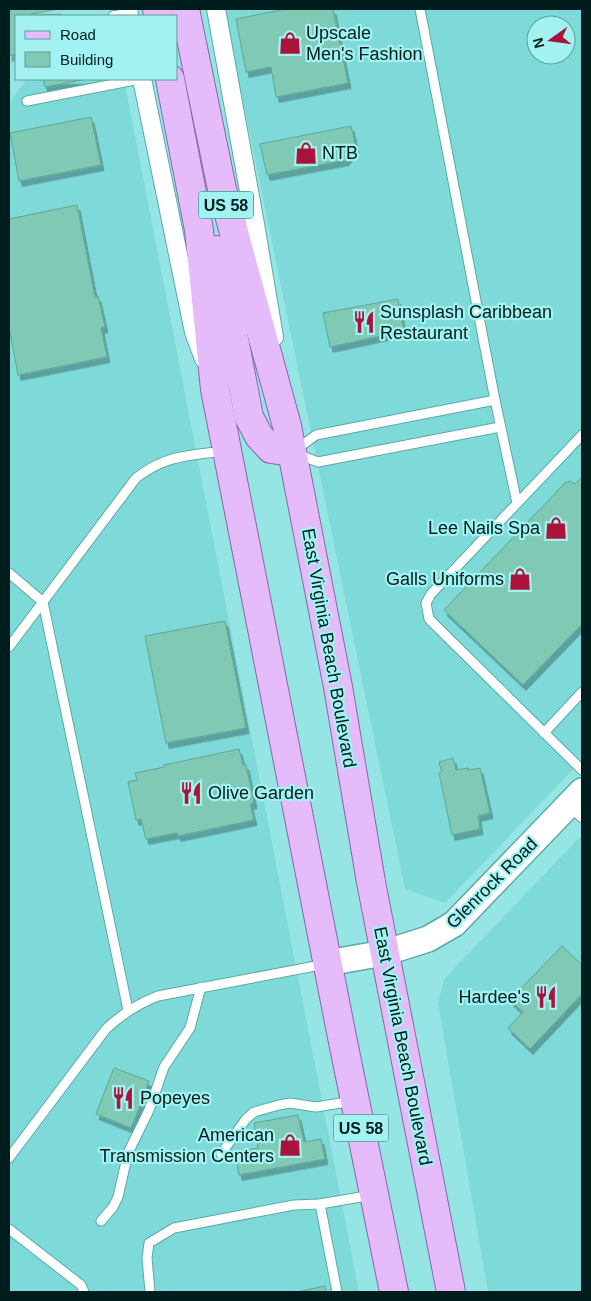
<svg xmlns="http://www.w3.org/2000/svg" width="591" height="1301" viewBox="0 0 591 1301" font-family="Arial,sans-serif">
	<defs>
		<filter id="shadow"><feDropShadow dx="3" dy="5.5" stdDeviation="0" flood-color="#0004"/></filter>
	</defs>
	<rect width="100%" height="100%" fill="#94e5e4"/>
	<!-- built -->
	<g fill="#7ddad9" fill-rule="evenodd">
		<path d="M224 9H582V760L445 903 405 889ZM536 25H566V55H536Z"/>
		<polygon points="27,79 124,79 359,1292 9,1292 9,103"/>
		<polygon points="582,835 582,1292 488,1292 438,1003 444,979"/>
	</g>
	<!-- building -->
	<g fill="#80c9b5" stroke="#5ea793" filter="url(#shadow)">
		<polygon points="9,9 59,9 31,14 31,16 16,16 16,54 9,56"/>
		<polygon points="286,9 333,9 348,83 276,97 271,67 246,72 236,19"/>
		<polygon points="43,79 87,79 45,87"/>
		<polygon points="91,117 101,165 19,181 10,133"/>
		<polygon points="351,126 356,147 346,160 267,175 260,144"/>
		<polygon points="77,205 95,297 98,296 105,327 101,328 107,357 18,375 9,327 9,219"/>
		<polygon points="398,299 404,331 330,347 323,313"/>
		<polygon points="582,477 582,624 523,685 444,610 565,483 570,481 575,484"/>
		<polygon points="225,621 246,728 166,743 145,636"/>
		<polygon points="239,749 243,765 246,765 254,803 250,804 254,820 178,836 177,833 146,839 141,819 136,820 128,782 137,780 135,773 164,767 164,765"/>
		<polygon points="453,758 456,770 468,768 468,770 480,768 490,813 478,816 480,829 452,835 439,773 442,773 439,762"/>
		<polygon points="562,946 582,965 582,994 530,1049 508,1028 523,1012 510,1000"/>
		<polygon points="114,1068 149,1081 143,1097 146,1098 143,1108 140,1106 131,1128 96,1114"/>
		<polygon points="298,1115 304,1142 321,1139 325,1159 239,1175 235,1152 258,1148 254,1123"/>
		<polygon points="325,1286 326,1292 297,1292"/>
	</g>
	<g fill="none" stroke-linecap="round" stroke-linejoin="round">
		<defs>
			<g id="lane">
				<polyline points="420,9 495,400 517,503"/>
				<polyline points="113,16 129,13"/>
				<polyline points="27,101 140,79"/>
				<polyline points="582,435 431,594 426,603 429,619 582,770"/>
				<polyline points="297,449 316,435 495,400"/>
				<polyline points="297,454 318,462 500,427"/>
				<polyline points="9,573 43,602"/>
				<polyline points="43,602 128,1010"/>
				<path d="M9 647 136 478C166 455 187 456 223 451"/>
				<polyline points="544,733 582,692"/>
				<polyline points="569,806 582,818"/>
				<polyline points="221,1154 246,1119 254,1112 279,1105 290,1103 316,1107 353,1101"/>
				<path d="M9 1158 106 1029C122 1014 137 1004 158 996L326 964"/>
				<polyline points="320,1204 372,1195"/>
				<polyline points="101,1221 113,1207 118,1197 128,1153 149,1110 164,1067 190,1028 201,987"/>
				<polyline points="9,1229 81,1285 84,1292"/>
				<polyline points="150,1292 147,1258 149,1243 174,1228 294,1205 320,1204 337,1292"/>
			</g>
			<g id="street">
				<polyline points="128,9 129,16"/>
				<polyline points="216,9 255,224 274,337"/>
				<polyline points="142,79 194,332 204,359"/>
			</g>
			<polyline id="secondary" points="327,963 384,953 428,939 454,924 582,791"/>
			<g id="primary">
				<polyline points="157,9 158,16"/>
				<polyline points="185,9 222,189 287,426 338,687 371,882 451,1292"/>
				<polyline points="170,79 199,230 215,389 341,1032 394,1292"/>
				<polyline points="217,250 249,417 259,436 271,449 292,452"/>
			</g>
		</defs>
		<!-- lane casing -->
		<use href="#lane" stroke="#59aaa9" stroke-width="11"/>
		<!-- street casing -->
		<use href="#street" stroke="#59aaa9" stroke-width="20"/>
		<!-- secondary casing -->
		<use href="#secondary" stroke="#59aaa9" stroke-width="28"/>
		<!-- primary casing -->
		<use href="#primary" stroke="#8a66a9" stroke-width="30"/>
		<!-- lane -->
		<use href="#lane" stroke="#fff" stroke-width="9"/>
		<!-- street -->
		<use href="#street" stroke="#fff" stroke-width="18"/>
		<!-- secondary -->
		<use href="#secondary" stroke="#fff" stroke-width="25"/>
		<!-- primary -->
		<use href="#primary" stroke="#e5bbf9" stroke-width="28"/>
	</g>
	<!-- icons -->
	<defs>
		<symbol id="shop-bare" viewBox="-9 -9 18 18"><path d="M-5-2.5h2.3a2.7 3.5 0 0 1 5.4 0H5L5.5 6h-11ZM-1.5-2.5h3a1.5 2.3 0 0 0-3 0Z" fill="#aa143b" stroke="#a1f2f1" stroke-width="2.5" paint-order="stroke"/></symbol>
		<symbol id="restaurant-bare" viewBox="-9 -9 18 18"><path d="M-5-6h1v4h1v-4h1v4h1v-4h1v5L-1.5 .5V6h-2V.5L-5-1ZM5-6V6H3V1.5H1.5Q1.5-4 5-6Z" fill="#aa143b" stroke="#a1f2f1" stroke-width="2.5" paint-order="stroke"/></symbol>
	</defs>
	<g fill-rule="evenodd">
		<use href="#shop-bare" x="274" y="27" width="32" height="32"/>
		<use href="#shop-bare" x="290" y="137" width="32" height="32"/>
		<use href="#restaurant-bare" x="348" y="306" width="32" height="32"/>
		<use href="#shop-bare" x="540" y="512" width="32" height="32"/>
		<use href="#shop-bare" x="504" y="563" width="32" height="32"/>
		<use href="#restaurant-bare" x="175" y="777" width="32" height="32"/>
		<use href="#restaurant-bare" x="530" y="981" width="32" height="32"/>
		<use href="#restaurant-bare" x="107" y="1082" width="32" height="32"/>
		<use href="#shop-bare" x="274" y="1129" width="32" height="32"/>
	</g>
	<g text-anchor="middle" stroke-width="4.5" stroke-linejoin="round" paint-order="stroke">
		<!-- shield labels -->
		<g fill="#a1f2f1" stroke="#305d5d" stroke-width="1">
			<rect x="198.5" y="191.5" width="55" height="27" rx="4"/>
			<rect x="333.5" y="1114.5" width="55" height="27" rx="4"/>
		</g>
		<g font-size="16" font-weight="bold" fill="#001d1d">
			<text x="226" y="211">US 58</text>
			<text x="361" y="1134">US 58</text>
		</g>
		<!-- poi labels -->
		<g font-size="18" fill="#001d1d" stroke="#a1f2f1" text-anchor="start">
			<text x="306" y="39">Upscale<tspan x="306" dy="21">Men's Fashion</tspan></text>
			<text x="322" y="159">NTB</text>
			<text x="380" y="318">Sunsplash Caribbean<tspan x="380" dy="21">Restaurant</tspan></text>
			<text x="540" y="534" text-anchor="end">Lee Nails Spa</text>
			<text x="504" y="585" text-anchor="end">Galls Uniforms</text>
			<text x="208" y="799">Olive Garden</text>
			<text x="530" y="1003" text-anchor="end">Hardee's</text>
			<text x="140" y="1104">Popeyes</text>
			<text x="274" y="1141" text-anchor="end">American<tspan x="274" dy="21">Transmission Centers</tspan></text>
		</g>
		<!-- street labels -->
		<g font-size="18" fill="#001d1d" stroke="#a1f2f1">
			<text transform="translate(329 648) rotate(80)" y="6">East Virginia Beach Boulevard</text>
			<text transform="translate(492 883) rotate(-45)" y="6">Glenrock Road</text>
			<text transform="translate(403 1046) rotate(79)" y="6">East Virginia Beach Boulevard</text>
		</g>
	</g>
	<!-- border -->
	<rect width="591" height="1301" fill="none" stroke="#001d1d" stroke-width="20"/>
	<!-- legend -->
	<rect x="15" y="15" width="162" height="65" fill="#a1f2f1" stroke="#619d9c"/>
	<rect x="25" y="31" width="25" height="8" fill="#e5bbf9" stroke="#619d9c"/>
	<text x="60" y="40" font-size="15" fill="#001d1d">Road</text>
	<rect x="25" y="52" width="25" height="15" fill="#80c9b5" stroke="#619d9c"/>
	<text x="60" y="65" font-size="15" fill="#001d1d">Building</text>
	<!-- north arrow -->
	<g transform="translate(551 40) rotate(256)"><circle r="24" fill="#a1f2f1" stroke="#619d9c"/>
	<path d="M0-4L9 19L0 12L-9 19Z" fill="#aa143b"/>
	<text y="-8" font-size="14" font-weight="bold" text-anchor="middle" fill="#001d1d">N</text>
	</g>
</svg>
